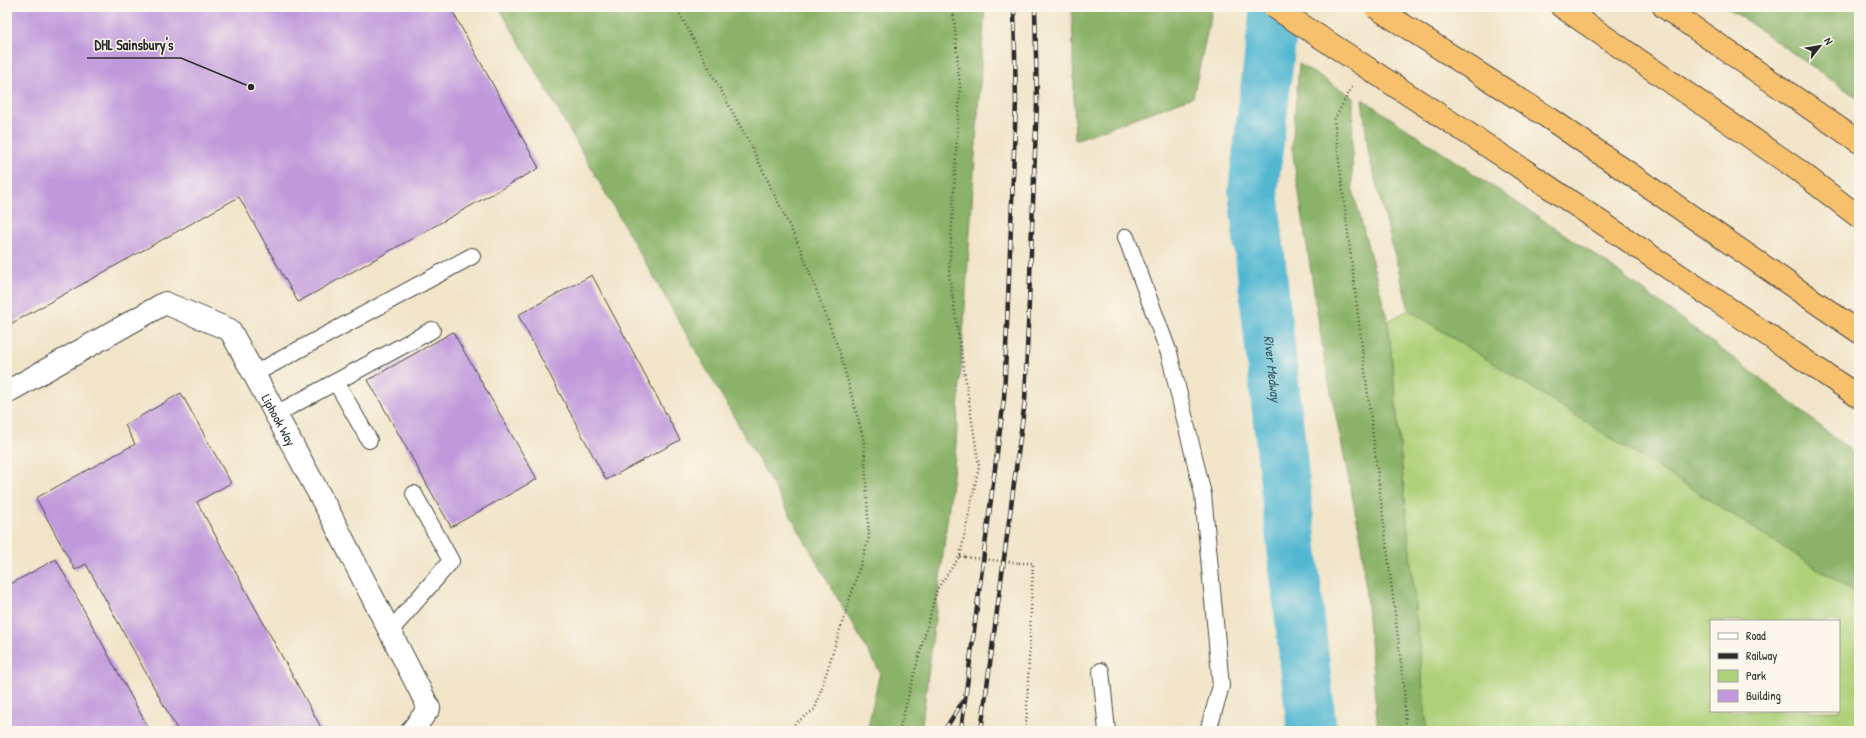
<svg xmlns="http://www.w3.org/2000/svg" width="1866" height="738" viewBox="0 0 1866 738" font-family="'Patrick Hand',sans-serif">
	<rect width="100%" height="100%" fill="#fbf7ec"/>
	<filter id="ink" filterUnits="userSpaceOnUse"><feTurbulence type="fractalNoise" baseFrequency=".025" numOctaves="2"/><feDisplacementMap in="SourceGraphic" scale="8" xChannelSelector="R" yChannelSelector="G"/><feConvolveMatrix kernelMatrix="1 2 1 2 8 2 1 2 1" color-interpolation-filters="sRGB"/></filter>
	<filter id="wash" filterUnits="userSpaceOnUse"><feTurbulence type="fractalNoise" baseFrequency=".012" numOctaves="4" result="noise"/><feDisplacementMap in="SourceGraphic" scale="16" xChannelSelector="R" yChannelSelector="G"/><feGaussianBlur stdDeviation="0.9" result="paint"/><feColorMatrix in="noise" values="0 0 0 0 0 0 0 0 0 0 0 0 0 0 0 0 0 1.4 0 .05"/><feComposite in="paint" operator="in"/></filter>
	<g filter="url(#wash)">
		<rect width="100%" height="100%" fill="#f1e4c8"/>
		<!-- green -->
		<path fill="#aed078" stroke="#6c7e52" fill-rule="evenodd" d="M1414 307 1859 594V731H1852L1834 725 1830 731H1427L1388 321ZM1711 621H1839V711H1711Z"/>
		<!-- forest -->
		<g fill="#8ab268" stroke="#5a6e4a">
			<polygon points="499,7 985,7 955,458 921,731 867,731 880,672"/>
			<polygon points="1072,7 1208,7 1212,10 1193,97 1075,140"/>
			<polygon points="1727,7 1859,7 1859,99"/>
			<polygon points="1299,64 1353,97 1352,187 1388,321 1427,731 1378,731 1361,539 1325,363 1292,148"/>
			<polygon points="1362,99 1597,256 1765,382 1859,457 1859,595 1409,310 1369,156"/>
		</g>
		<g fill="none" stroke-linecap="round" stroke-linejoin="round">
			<!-- river -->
			<path stroke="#53b7d2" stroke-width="50" id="s1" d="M1275 7 1253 191 1312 731"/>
		</g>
		<g id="blocks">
			<!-- building -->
			<g fill="#c098db">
				<polygon points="7,7 450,7 539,168 298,302 239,197 7,326"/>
				<polygon points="592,275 680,440 606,480 518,315"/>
				<polygon points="453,332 537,479 451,527 368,380"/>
				<polygon points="181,393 231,483 197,502 323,731 178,731 86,564 75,570 36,498 135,444 125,425"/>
				<polygon points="56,559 150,731 7,731 7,586"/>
			</g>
		</g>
	</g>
	<g filter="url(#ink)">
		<use href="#blocks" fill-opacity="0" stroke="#494743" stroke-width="1"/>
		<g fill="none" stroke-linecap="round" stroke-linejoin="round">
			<defs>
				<g id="service">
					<polyline points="1126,237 1169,353 1203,494 1221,686 1208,731"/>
					<polyline points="254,374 472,256"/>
					<polyline points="336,382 369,440"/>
					<polyline points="276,414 432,330"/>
					<polyline points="390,631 451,561 414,494"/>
					<polyline points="1101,671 1107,731"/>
				</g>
				<g id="minor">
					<path id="s2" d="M7 392 165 303 230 330 330 514 429 708 412 731"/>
				</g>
				<g id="motorway">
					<polyline points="1562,7 1798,170 1859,217"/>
					<polyline points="1664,7 1859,142"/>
					<polyline points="1549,118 1859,332"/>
					<polyline points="1521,168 1859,397"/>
				</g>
			</defs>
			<!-- service casing -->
			<use href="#service" stroke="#494743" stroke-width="18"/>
			<!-- minor casing -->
			<use href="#minor" stroke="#494743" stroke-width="24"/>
			<!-- motorway casing -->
			<use href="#motorway" stroke="#494743" stroke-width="24"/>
			<!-- path -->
			<g stroke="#494743" stroke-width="2.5" stroke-dasharray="1 3" stroke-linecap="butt">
				<polyline points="676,7 752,148 802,252 840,353 864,441 869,538 815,709 785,731"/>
				<polyline points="1352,87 1334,120 1404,687 1406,731"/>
				<polyline points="960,556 965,557"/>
				<polyline points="1019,563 1033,563 1026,731"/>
				<polyline points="899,731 937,589 960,556 979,466 949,274 960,87 953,7"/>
			</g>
			<!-- service -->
			<use href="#service" stroke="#fff" stroke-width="16"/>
			<!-- minor -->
			<use href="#minor" stroke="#fff" stroke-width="22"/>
			<!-- motorway -->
			<use href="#motorway" stroke="#f7c06c" stroke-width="22"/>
			<defs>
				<g id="rail">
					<polyline points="944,731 963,701"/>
					<polyline points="961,731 1004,399 1016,102 1014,7"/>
					<polyline points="981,731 1025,401 1037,103 1035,7"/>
				</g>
			</defs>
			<!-- rail casing -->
			<use href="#rail" stroke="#2b2b2b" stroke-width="4.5"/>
			<!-- rail -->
			<use href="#rail" stroke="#fbf7ec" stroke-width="3" stroke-dasharray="9" stroke-linecap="butt"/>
			<defs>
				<g id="motorway-bridge">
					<polyline points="1274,7 1521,168"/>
					<polyline points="1375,7 1549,118"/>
				</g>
			</defs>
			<!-- motorway-bridge casing -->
			<use href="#motorway-bridge" stroke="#494743" stroke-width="24" stroke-linecap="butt"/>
			<!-- path-bridge -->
			<polyline stroke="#494743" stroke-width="2.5" stroke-dasharray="1 3" stroke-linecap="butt" points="965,557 1019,563"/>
			<!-- motorway-bridge -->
			<use href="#motorway-bridge" stroke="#f7c06c" stroke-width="22"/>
		</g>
	</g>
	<g text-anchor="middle" stroke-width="3" stroke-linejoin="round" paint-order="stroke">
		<!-- street labels -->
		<g font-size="13" fill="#2b2b2b" stroke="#fbf7ec">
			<text dy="5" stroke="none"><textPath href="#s2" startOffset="354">Liphook Way</textPath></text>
		</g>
		<!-- water labels -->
		<g font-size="14" font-style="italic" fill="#395c65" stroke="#fbf7ec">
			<text dy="5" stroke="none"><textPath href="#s1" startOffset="364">River Medway</textPath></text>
		</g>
	</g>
	<!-- callouts -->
	<path fill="none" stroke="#2b2b2b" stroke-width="1.5" d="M251 87L181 58H87"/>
	<circle fill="#2b2b2b" stroke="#fbf7ec" stroke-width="1.5" cx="251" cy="87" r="4"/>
	<g font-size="14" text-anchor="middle" font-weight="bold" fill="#2b2b2b" stroke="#fbf7ec" stroke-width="3" stroke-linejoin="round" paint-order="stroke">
		<text x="134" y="50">DHL Sainsbury's</text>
	</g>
	<!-- margin -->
	<rect width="1866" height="738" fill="none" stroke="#fbf7ec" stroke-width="24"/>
	<!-- legend -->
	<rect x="1710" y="620" width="130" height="92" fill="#fbf7ec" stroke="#a8a59f"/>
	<rect x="1718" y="633" width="20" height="6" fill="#ffffff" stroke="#a8a59f"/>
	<text x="1746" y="640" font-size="12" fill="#2b2b2b">Road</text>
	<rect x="1718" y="653" width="20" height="6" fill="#2b2b2b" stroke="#a8a59f"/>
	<text x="1746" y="660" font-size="12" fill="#2b2b2b">Railway</text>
	<rect x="1718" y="670" width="20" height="12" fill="#aed078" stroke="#a8a59f"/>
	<text x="1746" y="680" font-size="12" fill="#2b2b2b">Park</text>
	<rect x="1718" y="690" width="20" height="12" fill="#c098db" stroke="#a8a59f"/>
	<text x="1746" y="700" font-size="12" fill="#2b2b2b">Building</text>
	<!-- north arrow -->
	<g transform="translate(1820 46) rotate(59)" stroke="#fbf7ec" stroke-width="3" paint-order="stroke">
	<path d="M0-3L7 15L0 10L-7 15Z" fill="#2b2b2b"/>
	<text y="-6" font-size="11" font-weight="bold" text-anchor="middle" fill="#2b2b2b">N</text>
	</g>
</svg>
